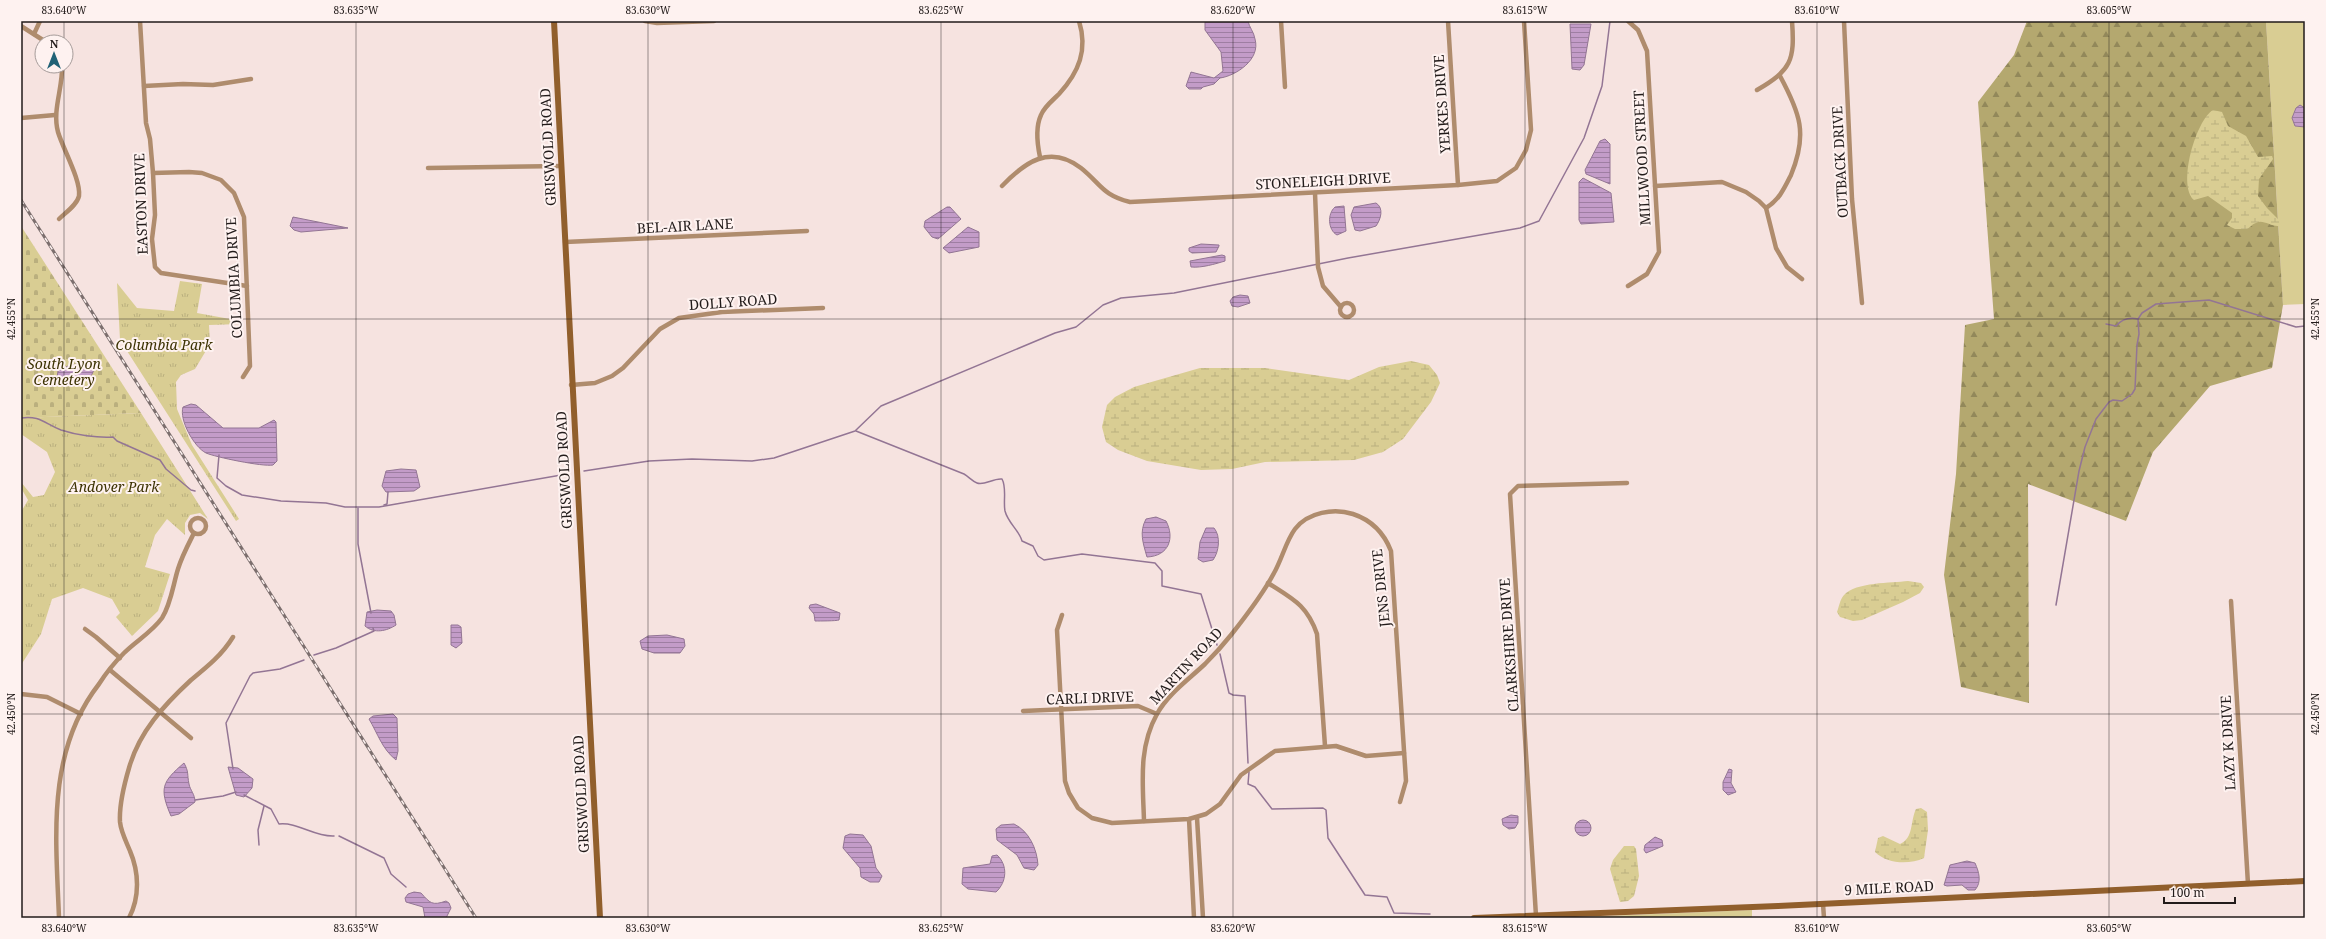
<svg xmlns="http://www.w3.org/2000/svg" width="2326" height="939" viewBox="0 0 2326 939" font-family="'Noto Serif',serif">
	<defs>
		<pattern id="forest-firs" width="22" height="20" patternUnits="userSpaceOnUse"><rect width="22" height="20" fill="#b4a86f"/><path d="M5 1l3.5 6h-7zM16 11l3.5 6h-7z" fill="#92885a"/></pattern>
		<pattern id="wetland-marsh" width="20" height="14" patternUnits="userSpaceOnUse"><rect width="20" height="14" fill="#d9cd93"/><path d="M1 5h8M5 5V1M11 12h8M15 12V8" fill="none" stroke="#baaf7e"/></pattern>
		<pattern id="cemetery-stones" width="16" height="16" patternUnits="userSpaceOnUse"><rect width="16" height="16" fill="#d9cd93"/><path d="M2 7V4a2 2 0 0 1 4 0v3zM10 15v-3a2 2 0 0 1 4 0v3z" fill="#baaf7e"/></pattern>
		<pattern id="park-tufts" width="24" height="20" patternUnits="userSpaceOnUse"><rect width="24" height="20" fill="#d9cd93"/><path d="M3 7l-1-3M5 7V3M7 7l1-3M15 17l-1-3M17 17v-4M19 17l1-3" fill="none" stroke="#baaf7e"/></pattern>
		<pattern id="water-rules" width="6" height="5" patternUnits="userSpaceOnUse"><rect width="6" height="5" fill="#c39cc8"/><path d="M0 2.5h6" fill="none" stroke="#9e7ea2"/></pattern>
	</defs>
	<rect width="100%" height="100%" fill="#f6e3e0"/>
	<!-- grass -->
	<g fill="#d9cd93">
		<polygon points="2266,21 2305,21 2305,304 2283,305"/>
		<polygon points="1752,910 1752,918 1556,918"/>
	</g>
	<!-- forest -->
	<polygon fill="url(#forest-firs)" points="2027,21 2266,21 2283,305 2272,368 2210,386 2153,452 2126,521 2028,484 2029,703 1961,687 1944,575 1956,474 1965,325 1994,319 1978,102 2014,55"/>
	<!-- wetland -->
	<g fill="url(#wetland-marsh)">
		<path d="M2213 110 2222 112 2228 126 2246 136 2258 157 2272 156 2273 159 2259 179 2258 196 2267 208 2280 221 2279 226C2271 227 2263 219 2256 223 2252 224 2251 227 2247 229H2235L2227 225 2232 218V213L2208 196 2194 200C2177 185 2196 120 2213 110Z"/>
		<polygon points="1411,361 1429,365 1437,375 1440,383 1431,402 1403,439 1383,452 1354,460 1265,462 1232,469 1201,470 1147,461 1118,450 1106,442 1102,427 1107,405 1115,397 1134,387 1200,368 1265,368 1349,380 1379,367"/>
		<path d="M1908 581 1921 583 1924 587 1920 593 1903 602 1862 620 1853 621 1840 617 1837 612C1839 607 1840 599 1844 595 1856 582 1891 583 1908 581Z"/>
		<path d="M1921 808 1927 812 1928 830 1924 858C1909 865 1887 864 1875 852L1878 838 1883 836 1900 844C1914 838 1910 821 1916 809Z"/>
		<polygon points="1624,846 1634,846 1636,849 1639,876 1634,896 1628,901 1620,902 1610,869 1613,860"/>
	</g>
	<!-- cemetery -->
	<polygon fill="url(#cemetery-stones)" points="21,226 141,413 21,418"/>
	<!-- park -->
	<g fill="url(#park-tufts)">
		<polygon points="180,281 202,284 197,313 241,321 241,324 209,325 210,344 195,369 181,375 176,382 177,409 192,445 239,519 236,521 120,340 117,283 137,308 174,311"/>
		<polygon points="141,413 208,519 200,513 190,515 185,523 185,535 167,519 155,535 145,567 170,574 158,611 132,636 116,617 120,613 112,599 83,588 52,599 41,634 21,665 21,512 28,500 21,488 21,482 33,497 44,495 55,472 47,452 21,434 21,418"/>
	</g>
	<!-- water -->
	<g fill="url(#water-rules)" stroke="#937594">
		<path d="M1205 21H1248C1249 27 1254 32 1255 39 1261 60 1235 76 1220 78L1214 84 1203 87 1201 89H1189L1186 86 1191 72 1214 78 1223 71 1221 52 1205 30Z"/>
		<polygon points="1570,24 1591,24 1584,65 1580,70 1572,69"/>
		<polygon points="2300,105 2305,108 2305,127 2295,126 2292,118 2296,108"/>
		<polygon points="1605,139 1610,144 1610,184 1586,174 1585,170 1600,141"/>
		<polygon points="1583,178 1611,193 1614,222 1581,224 1579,220 1579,182"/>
		<path d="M1376 203C1384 208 1381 219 1376 226L1360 231 1355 230 1351 215 1354 207Z"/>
		<path d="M1344 206 1346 231 1337 235C1328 230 1327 214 1335 207Z"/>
		<polygon points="947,207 950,207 961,219 938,239 932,237 924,227 925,221"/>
		<polygon points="293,217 348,228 301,232 294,230 290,226"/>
		<polygon points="968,227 979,232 979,247 949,253 943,248"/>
		<polygon points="1201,244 1219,245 1219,246 1216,252 1192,253 1189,251 1189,248"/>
		<path d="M1222 255 1225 256V261C1215 264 1202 268 1191 267L1190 261Z"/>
		<polygon points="1240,295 1248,296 1250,303 1238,307 1232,306 1230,301 1233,297"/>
		<path d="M70 365H90L94 369C90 386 69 385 57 378L58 371Z"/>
		<path d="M191 404 196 405 223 428H259L274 420 276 422 277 461 273 465C263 467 215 457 206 453 194 447 179 420 183 407Z"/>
		<polygon points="401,469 416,470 420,487 414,491 386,492 382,486 386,471"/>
		<path d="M1156 517 1166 521C1175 538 1169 556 1147 557 1143 543 1139 532 1146 519Z"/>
		<path d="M1206 528H1214C1221 536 1219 552 1213 560L1203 562 1198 559 1200 542Z"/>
		<path d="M816 604 840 613 839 620C836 621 820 621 815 621L814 614 809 608 810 605Z"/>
		<path d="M377 610 391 611 394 615 396 625C387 631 374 634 365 626L367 612Z"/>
		<polygon points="451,625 458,625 461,627 462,643 456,648 451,645"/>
		<polygon points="667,635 684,639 685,646 680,653 654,653 642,649 640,641 648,636"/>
		<path d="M393 714 397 718 398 751 396 760C382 749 378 734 369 719L373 716Z"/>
		<path d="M184 763C189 772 187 774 189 784 190 790 195 794 195 802L179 814 171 816C159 788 162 782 184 763Z"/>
		<polygon points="228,767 238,768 253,779 252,788 244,797 236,795"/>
		<polygon points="1729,769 1732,770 1731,783 1736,792 1728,795 1723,790 1723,782"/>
		<polygon points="1511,815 1518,816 1518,823 1515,828 1509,829 1503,825 1502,819"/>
		<circle cx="1583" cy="828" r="8"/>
		<path d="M1014 824C1029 831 1037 849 1038 865L1034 870 1024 868 1017 855 997 840 996 829 1001 825Z"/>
		<polygon points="850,834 863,835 871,846 876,868 882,876 879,882 870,882 861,877 860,868 843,848 845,836"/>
		<polygon points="1655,837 1662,840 1663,846 1646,853 1644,850 1645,845"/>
		<path d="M997 855C1008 865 1007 882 996 892L968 889 962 884 963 868 990 864 992 856Z"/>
		<path d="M1967 861 1975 863C1979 872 1982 882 1975 890H1968L1962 885 1947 886 1944 885 1950 865Z"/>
		<path d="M414 892 421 893C430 903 432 906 446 901L449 903 451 908 446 918H425L423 907 406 902 405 898 408 894Z"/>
	</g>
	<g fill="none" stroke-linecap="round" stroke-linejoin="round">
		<!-- stream -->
		<g stroke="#937594" stroke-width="1.5">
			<path d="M2106 324 2116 326C2122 319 2129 317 2138 319"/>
			<path d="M21 418C40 415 45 424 61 430 76 435 97 438 113 437L117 441 160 460 166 469 191 490 195 491"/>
			<path d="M856 431 964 474C969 477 972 481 977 483 984 486 993 478 1002 479 1007 488 1003 501 1005 511 1008 523 1019 530 1022 541L1033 546 1038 556 1044 560 1082 554 1155 563 1162 571V586L1201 594 1217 645"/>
			<polyline points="219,455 217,478 226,486 242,495 281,501 326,503 345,507 379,507 567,474"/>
			<polyline points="584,471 649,461 692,459 752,461 774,458 855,431 881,406 1055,333 1076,327 1103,305 1121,298 1174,293 1348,258 1520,228 1539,221 1584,138 1602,86 1610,21"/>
			<polyline points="384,505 387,504 388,492"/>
			<polyline points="358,508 358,544 371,613"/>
			<polyline points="2056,605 2079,471 2085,447 2096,419 2109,402 2113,400 2122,401 2132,394 2135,389 2137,345 2139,334 2138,319 2142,313 2156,304 2209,300 2296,327 2305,326"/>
			<polyline points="1220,654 1229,693 1233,695 1245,696 1248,763"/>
			<polyline points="314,655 336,648 374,631 373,628"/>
			<polyline points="233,769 226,723 250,676 253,673 280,669 304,660"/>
			<polyline points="1249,772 1248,784 1255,787 1272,809 1323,808 1326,810 1328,838 1365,895 1387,897 1394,913 1430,914"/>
			<path d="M244 795 271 809 279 824C298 822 314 837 334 836"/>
			<polyline points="195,800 223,796 236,792"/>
			<polyline points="339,836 384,858 391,874 406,887"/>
			<polyline points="259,845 258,830 264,806"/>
		</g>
		<!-- street -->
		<g stroke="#af8c6d" stroke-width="4.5">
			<polyline points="140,21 146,123 150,139 153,173 155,215 152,239 155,267 161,273 247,286"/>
			<polyline points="645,21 657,23 714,21"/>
			<polyline points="1281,21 1285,87"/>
			<polyline points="1448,21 1458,185"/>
			<polyline points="1844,21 1852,199 1862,303"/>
			<polyline points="21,26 46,42"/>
			<polyline points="34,34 40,21"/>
			<polyline points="144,86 183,84 213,85 251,79"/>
			<path d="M1757 90C1791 70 1795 61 1792 21"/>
			<polyline points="21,118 55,115"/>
			<path d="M1040 157C1037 143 1035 128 1041 115 1044 107 1053 100 1059 94 1079 72 1088 50 1079 21"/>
			<polyline points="428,168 561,166"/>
			<polyline points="153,173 189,172 202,173 221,180 234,193 244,217 250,366 243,377"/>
			<path d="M1002 186C1025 162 1050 144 1081 168 1101 184 1102 195 1130 202L1458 185 1497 181 1516 168 1526 150 1531 130 1524 21"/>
			<polyline points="1655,186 1722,182 1746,192 1759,201 1766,208 1776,248 1787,267 1802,279"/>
			<polyline points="1315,193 1318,267 1323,286 1341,307"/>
			<path d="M1766 208C1779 200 1784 189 1791 175 1808 134 1800 113 1780 76"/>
			<path d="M59 219C65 213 77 205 79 196 81 180 63 149 58 132 52 110 63 88 62 66"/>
			<polyline points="565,242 807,231"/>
			<polyline points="1628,286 1647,274 1659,252 1647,51 1638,30 1628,21"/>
			<circle cx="1347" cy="310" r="7"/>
			<polyline points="571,385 595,383 612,376 623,368 660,329 679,318 722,312 823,308"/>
			<circle cx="198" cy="526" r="8"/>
			<path d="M1268 583C1293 599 1307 605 1317 634L1325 746"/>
			<polyline points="2231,601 2248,884"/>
			<polyline points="1062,615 1057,630 1065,781 1069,793 1078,808 1092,818 1112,823 1189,819 1206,814 1220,804 1241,775 1275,751 1336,746 1366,756 1404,753"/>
			<polyline points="85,629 96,637 120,658"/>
			<polyline points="110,670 191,738"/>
			<polyline points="21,694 47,697 81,714"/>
			<polyline points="1023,711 1138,706 1157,714"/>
			<polyline points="1197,818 1203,918"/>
			<polyline points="1189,819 1194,918"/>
			<path d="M1144 821C1143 784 1138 748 1157 714 1168 694 1188 680 1205 664 1214 655 1223 645 1231 635 1246 616 1263 594 1274 573 1282 559 1286 541 1295 529 1308 512 1334 508 1353 514 1371 520 1384 533 1391 551L1406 781 1400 802"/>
			<polyline points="1823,904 1824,918"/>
			<polyline points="1536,916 1510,494 1518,486 1627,483"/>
			<path d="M59 918C56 838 46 752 99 684 106 673 115 662 124 653 136 641 152 632 162 618 171 604 173 585 178 569 182 556 188 545 194 533"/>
			<path d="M129 918C140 897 139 872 130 851 126 841 121 832 120 822 119 805 124 785 129 768 139 732 164 705 191 680 207 667 222 655 233 637"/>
		</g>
		<!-- secondary -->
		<g stroke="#915f2c" stroke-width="6">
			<polyline points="554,21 600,918"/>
			<polyline points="1474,918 1778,906 2305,881"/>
		</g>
		<defs>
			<polyline id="rail" points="21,200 476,918"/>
		</defs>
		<!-- rail casing -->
		<use href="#rail" stroke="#7c6f6e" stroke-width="3"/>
		<!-- rail -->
		<use href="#rail" stroke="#fef2f0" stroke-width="1.5" stroke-dasharray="4.5" stroke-linecap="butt"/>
	</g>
	<!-- ticks -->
	<path fill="none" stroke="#221b1a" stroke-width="1" stroke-opacity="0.45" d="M64 21V42M356 21V918M648 21V918M941 21V918M1233 21V918M1525 21V918M1817 21V918M2109 21V918M64 66V918M21 319H2305M21 714H2305"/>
	<g text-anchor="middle" stroke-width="4" stroke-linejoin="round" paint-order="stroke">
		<!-- street labels -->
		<g font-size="14" fill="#221b1a" stroke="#fef2f0">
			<text transform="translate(1442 104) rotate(-94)" y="5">YERKES DRIVE</text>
			<text transform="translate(548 147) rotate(-93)" y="5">GRISWOLD ROAD</text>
			<text transform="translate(1642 158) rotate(-93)" y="5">MILLWOOD STREET</text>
			<text transform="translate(1840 162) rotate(-93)" y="5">OUTBACK DRIVE</text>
			<text transform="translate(1323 181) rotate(-3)" y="5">STONELEIGH DRIVE</text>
			<text transform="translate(141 204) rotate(-92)" y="5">EASTON DRIVE</text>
			<text transform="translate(685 226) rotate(-3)" y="5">BEL-AIR LANE</text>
			<text transform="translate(234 278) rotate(-93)" y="5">COLUMBIA DRIVE</text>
			<text transform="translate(733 302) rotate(-4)" y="5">DOLLY ROAD</text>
			<text transform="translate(564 470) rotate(-93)" y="5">GRISWOLD ROAD</text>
			<text transform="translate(1381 588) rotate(-96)" y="5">JENS DRIVE</text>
			<text transform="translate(1509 645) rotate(-94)" y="5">CLARKSHIRE DRIVE</text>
			<text transform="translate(1186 666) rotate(-47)" y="5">MARTIN ROAD</text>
			<text transform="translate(1090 698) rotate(-2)" y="5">CARLI DRIVE</text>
			<text transform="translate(2228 743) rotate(-93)" y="5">LAZY K DRIVE</text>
			<text transform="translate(581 794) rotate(-93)" y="5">GRISWOLD ROAD</text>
			<text transform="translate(1889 888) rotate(-3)" y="5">9 MILE ROAD</text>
		</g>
		<!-- park labels -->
		<g font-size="14" font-style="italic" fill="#3c3202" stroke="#fef2f0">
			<text x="164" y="350">Columbia Park</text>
			<text x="64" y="369">South Lyon<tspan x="64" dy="16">Cemetery</tspan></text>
			<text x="114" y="492">Andover Park</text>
		</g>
	</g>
	<!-- border -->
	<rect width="2326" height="939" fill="none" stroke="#fef2f0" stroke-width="44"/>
	<!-- north arrow -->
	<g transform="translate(54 54)"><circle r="19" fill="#fef2f0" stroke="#a69c9a"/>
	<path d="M0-3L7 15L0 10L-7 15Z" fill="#216276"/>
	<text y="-6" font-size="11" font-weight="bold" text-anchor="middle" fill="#221b1a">N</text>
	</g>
	<!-- scale -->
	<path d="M2164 897v6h71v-6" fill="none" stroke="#221b1a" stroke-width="2"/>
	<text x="2170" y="897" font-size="12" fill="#221b1a" stroke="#fef2f0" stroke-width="3" paint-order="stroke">100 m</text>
	<rect x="22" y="22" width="2282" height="895" fill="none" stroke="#221b1a" stroke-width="1.5"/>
	<g font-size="10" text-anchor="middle" fill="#221b1a">
		<text x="64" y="14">83.640°W</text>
		<text x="356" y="14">83.635°W</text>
		<text x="648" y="14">83.630°W</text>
		<text x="941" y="14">83.625°W</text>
		<text x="1233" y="14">83.620°W</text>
		<text x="1525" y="14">83.615°W</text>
		<text x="1817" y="14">83.610°W</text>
		<text x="2109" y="14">83.605°W</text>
		<text transform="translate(11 319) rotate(-90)" y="4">42.455°N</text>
		<text transform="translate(2315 319) rotate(-90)" y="4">42.455°N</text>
		<text transform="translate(11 714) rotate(-90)" y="4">42.450°N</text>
		<text transform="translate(2315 714) rotate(-90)" y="4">42.450°N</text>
		<text x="64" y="932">83.640°W</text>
		<text x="356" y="932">83.635°W</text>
		<text x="648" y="932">83.630°W</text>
		<text x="941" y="932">83.625°W</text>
		<text x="1233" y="932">83.620°W</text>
		<text x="1525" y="932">83.615°W</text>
		<text x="1817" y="932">83.610°W</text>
		<text x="2109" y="932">83.605°W</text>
	</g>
</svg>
